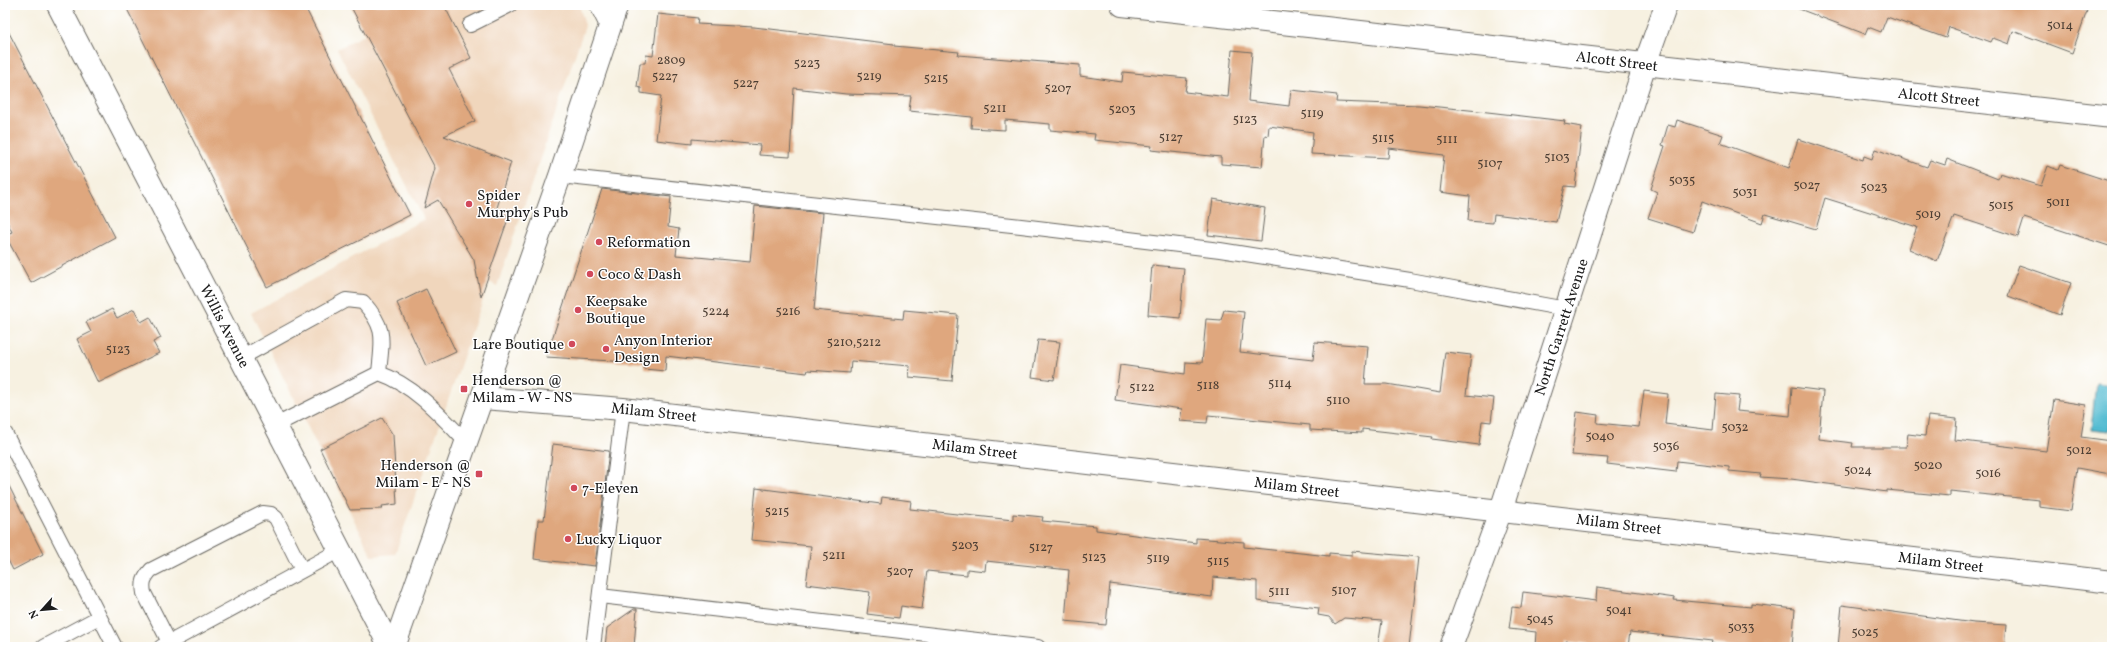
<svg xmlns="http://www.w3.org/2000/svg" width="2117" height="652" viewBox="0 0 2117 652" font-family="Vollkorn,serif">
	<rect width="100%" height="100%" fill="#fff"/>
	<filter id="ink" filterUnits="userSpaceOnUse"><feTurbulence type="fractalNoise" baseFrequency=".025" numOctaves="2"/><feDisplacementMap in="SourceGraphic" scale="8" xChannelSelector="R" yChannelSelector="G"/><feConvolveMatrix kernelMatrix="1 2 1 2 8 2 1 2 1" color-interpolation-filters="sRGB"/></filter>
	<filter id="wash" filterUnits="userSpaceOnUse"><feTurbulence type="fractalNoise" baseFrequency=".012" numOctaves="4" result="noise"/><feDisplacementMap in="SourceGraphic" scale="16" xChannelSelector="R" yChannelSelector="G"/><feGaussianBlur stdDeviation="0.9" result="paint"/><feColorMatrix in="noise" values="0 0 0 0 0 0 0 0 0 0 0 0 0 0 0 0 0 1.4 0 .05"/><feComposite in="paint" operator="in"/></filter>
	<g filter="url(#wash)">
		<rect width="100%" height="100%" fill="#f7f1e1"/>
		<!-- built -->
		<polygon fill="#f0d6bc" points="421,5 579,5 585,26 497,286 489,282 395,554 372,556 251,313 424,219 337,49"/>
		<!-- water -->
		<polygon fill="#53bbd1" stroke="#386c76" points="2096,383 2112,385 2110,431 2091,429"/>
		<g id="blocks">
			<!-- building -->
			<g fill="#dfa77e">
				<polygon points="125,5 304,5 410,215 267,287"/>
				<polygon points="350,5 444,5 471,58 449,69 475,121 444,136 511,162 496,211 509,216 481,297 474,260 438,200 424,208 435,168"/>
				<polygon points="1794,5 2071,5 2087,11 2072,53 2013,31 2009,44 1993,38 1991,42 1949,27 1946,38 1887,17 1881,32 1868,27 1865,34 1794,7"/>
				<polygon points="658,14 698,18 697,24 754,27 894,44 894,46 959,52 958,55 1080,65 1080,76 1122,82 1123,72 1187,78 1185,92 1228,97 1232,50 1252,52 1248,101 1289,106 1291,90 1337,95 1336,102 1419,105 1479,111 1565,121 1564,124 1582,127 1575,187 1565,186 1556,222 1494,214 1493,223 1468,221 1470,196 1440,192 1444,155 1389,148 1388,158 1311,154 1313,132 1269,126 1268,136 1265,135 1262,167 1221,164 1221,157 1151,150 1152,146 1094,140 1095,134 1050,130 1050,124 1005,120 1005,130 971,128 972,117 909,111 911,96 846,94 794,88 790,157 759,155 760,145 692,139 692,144 656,140 661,96 641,93 641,88 637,87 640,63 645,63 646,55 653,56"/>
				<polygon points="5,25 115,237 31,283 5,235 12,232 5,218"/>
				<polygon points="1677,120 1723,135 1720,143 1789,168 1798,139 1863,160 1864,156 1872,159 1875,149 1927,167 1930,160 1945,165 1947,159 1998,179 2000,173 2041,186 2048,166 2058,170 2060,165 2112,182 2112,247 2024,218 2018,237 1954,216 1937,261 1909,249 1917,227 1825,198 1816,229 1765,214 1762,223 1702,201 1693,232 1648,218 1657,192 1651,189 1665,146 1662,145 1668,125 1675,127"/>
				<polygon points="602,189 671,197 668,227 679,229 676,255 750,262 755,206 823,213 814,310 903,319 904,310 958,315 952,381 909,377 910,366 851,361 850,373 808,370 807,373 666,356 665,371 644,369 644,363 546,357"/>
				<polygon points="1213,199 1265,208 1261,241 1208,235"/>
				<polygon points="1152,265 1184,268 1180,318 1148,315"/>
				<polygon points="2019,265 2071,283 2060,315 2008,296"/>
				<polygon points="426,289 456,352 426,366 397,303"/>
				<polygon points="112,309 117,318 134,309 141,322 150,317 161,338 153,342 159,353 98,383 77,339 91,332 86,322"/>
				<polygon points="1224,310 1244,312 1240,352 1313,360 1315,342 1368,346 1365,384 1387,384 1440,393 1445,352 1471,355 1466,395 1494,398 1491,422 1482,421 1479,445 1432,439 1433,437 1362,429 1362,433 1310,430 1310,425 1208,415 1207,423 1180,421 1182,409 1115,400 1120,365 1185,374 1186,362 1202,363 1206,319 1221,320"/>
				<polygon points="1038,340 1060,342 1054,380 1032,377"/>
				<polygon points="1792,387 1823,391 1819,439 1853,443 1852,447 1906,447 1908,434 1925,436 1928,416 1957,419 1955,440 2046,451 2054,400 2086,405 2081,437 2112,441 2110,474 2077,468 2071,511 2039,507 2039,500 1950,491 1950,496 1887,490 1887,492 1791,479 1760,477 1761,474 1729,471 1729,467 1677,461 1676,472 1607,464 1608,458 1572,455 1577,412 1598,415 1597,423 1639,427 1644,391 1668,394 1665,424 1713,430 1716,394 1739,396 1737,411 1790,416"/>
				<polygon points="382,418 393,435 397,504 382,506 383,509 350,510 320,449"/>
				<polygon points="553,444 609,451 595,566 534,559 538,520 544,520"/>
				<polygon points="5,478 43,554 13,570 5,554"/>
				<polygon points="756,488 881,504 882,497 911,501 910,509 1013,520 1013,514 1043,517 1042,521 1096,526 1096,530 1196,543 1196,538 1244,542 1244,547 1329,556 1329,553 1352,555 1352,551 1419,557 1409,647 1378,647 1382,621 1344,618 1335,624 1329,617 1318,615 1319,608 1257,601 1257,581 1213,577 1212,597 1110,584 1106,625 1065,621 1069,570 986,561 985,571 967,569 967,575 927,571 922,609 901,606 899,618 867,614 870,592 806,584 811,546 751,540"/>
				<polygon points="1597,587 1675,598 1674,600 1751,607 1751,604 1795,609 1792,647 1739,647 1712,644 1713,641 1630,632 1628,647 1611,647 1566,641 1566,647 1535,647 1536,632 1509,629 1512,607 1521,608 1523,592 1596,601"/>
				<polygon points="1842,605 1974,623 2006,625 2004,647 1838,647"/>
				<polygon points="634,609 637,609 634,647 605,647 607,628"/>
			</g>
		</g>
	</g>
	<g filter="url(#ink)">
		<use href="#blocks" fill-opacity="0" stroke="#696761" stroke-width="1"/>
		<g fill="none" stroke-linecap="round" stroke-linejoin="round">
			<defs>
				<g id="service">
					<polyline points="470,25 510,5"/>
					<polyline points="560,176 1021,226 1220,250 1410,280 1566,309"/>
					<path d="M241 358 346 300 363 302C387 329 382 339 379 373"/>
					<path d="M276 425 379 373C414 385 441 416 466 442"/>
					<polyline points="5,433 115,647"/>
					<polyline points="600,596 1038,647"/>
					<path d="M169 642 144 593C142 582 144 578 151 570L263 513 271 514 276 518 302 570"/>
					<polyline points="43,647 99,617"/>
					<polyline points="161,647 340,550"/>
					<polyline points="593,647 623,409"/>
				</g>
				<g id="minor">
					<polyline points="58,5 390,647"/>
					<polyline points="601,5 610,23"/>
					<polyline points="1122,5 2112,117"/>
					<polyline points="482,398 623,409 2112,582"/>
					<polyline points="1451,647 1501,510 1645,64 1666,5"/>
				</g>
				<polyline id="tertiary" points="394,647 560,176 617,5"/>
			</defs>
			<!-- service casing -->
			<use href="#service" stroke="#696761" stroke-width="16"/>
			<!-- minor casing -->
			<use href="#minor" stroke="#696761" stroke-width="24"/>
			<!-- tertiary casing -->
			<use href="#tertiary" stroke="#696761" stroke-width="24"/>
			<!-- service -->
			<use href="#service" stroke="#fff" stroke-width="14"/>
			<!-- minor -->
			<use href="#minor" stroke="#fff" stroke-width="22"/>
			<!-- tertiary -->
			<use href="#tertiary" stroke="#fff" stroke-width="22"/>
		</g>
	</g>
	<!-- markers -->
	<g fill="#d1495b" stroke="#fff" stroke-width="1.5">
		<circle cx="469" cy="204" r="4"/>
		<circle cx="599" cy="242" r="4"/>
		<circle cx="590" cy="274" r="4"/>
		<circle cx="578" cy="310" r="4"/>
		<circle cx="572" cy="344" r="4"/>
		<circle cx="606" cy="349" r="4"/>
		<rect x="460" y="385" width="8" height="8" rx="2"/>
		<rect x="475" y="470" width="8" height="8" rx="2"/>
		<circle cx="574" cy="488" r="4"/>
		<circle cx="568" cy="539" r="4"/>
	</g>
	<g text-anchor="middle" stroke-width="3" stroke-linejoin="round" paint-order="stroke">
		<!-- number labels -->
		<g font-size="13" fill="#4d3f34">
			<text x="2060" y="29">5014</text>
			<text x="671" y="64">2809</text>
			<text x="807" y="67">5223</text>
			<text x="665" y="80">5227</text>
			<text x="869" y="80">5219</text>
			<text x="936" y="82">5215</text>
			<text x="746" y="87">5227</text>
			<text x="1058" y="92">5207</text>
			<text x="995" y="112">5211</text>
			<text x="1122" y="113">5203</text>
			<text x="1312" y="117">5119</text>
			<text x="1245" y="123">5123</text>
			<text x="1171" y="141">5127</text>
			<text x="1383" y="142">5115</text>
			<text x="1447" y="143">5111</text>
			<text x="1557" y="161">5103</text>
			<text x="1490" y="167">5107</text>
			<text x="1682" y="184">5035</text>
			<text x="1807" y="189">5027</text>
			<text x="1874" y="191">5023</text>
			<text x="1745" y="196">5031</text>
			<text x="2058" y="206">5011</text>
			<text x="2001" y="209">5015</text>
			<text x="1928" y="218">5019</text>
			<text x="716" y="315">5224</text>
			<text x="788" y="315">5216</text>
			<text x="854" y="346">5210,5212</text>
			<text x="118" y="353">5123</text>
			<text x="1280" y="387">5114</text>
			<text x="1208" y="389">5118</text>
			<text x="1142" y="391">5122</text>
			<text x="1338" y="404">5110</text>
			<text x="1735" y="431">5032</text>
			<text x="1600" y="440">5040</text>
			<text x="1666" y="450">5036</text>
			<text x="2079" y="454">5012</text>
			<text x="1928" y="469">5020</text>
			<text x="1858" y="474">5024</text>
			<text x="1988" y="477">5016</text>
			<text x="777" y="515">5215</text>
			<text x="965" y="549">5203</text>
			<text x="1041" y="551">5127</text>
			<text x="834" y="559">5211</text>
			<text x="1094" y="561">5123</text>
			<text x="1158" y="562">5119</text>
			<text x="1218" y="565">5115</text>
			<text x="900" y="575">5207</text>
			<text x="1344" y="594">5107</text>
			<text x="1279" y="595">5111</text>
			<text x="1619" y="614">5041</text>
			<text x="1540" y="623">5045</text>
			<text x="1741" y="631">5033</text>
			<text x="1865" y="636">5025</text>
		</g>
		<!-- street labels -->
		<g font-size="15" fill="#1c1c1c" stroke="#fff">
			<text transform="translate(1617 61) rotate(7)" y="5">Alcott Street</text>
			<text transform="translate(1939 97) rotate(6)" y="5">Alcott Street</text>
			<text transform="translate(225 326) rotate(63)" y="5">Willis Avenue</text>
			<text transform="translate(1561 327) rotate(-72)" y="5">North Garrett Avenue</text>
			<text transform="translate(654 412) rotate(6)" y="5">Milam Street</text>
			<text transform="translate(975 449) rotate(7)" y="5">Milam Street</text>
			<text transform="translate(1297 487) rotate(7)" y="5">Milam Street</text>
			<text transform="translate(1619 524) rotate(7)" y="5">Milam Street</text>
			<text transform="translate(1941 562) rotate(7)" y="5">Milam Street</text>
		</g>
		<!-- poi labels -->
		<g font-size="15" fill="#1c1c1c" stroke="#fff" text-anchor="start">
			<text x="477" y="200">Spider<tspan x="477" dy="17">Murphy's Pub</tspan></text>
			<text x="607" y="247">Reformation</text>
			<text x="598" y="279">Coco &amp; Dash</text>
			<text x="586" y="306">Keepsake<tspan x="586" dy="17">Boutique</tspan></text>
			<text x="614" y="345">Anyon Interior<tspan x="614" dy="17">Design</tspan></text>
			<text x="564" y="349" text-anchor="end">Lare Boutique</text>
			<text x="472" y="385">Henderson @<tspan x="472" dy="17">Milam - W - NS</tspan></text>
			<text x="471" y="470" text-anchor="end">Henderson @<tspan x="471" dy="17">Milam - E - NS</tspan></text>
			<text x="582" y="493">7-Eleven</text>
			<text x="576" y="544">Lucky Liquor</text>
		</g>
	</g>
	<!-- margin -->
	<rect width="2117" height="652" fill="none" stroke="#fff" stroke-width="20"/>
	<!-- north arrow -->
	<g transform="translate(42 610) rotate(243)" stroke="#ffffff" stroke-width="3" paint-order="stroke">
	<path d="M0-3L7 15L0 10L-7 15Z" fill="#1c1c1c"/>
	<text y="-6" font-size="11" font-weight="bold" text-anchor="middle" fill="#1c1c1c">N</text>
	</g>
</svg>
